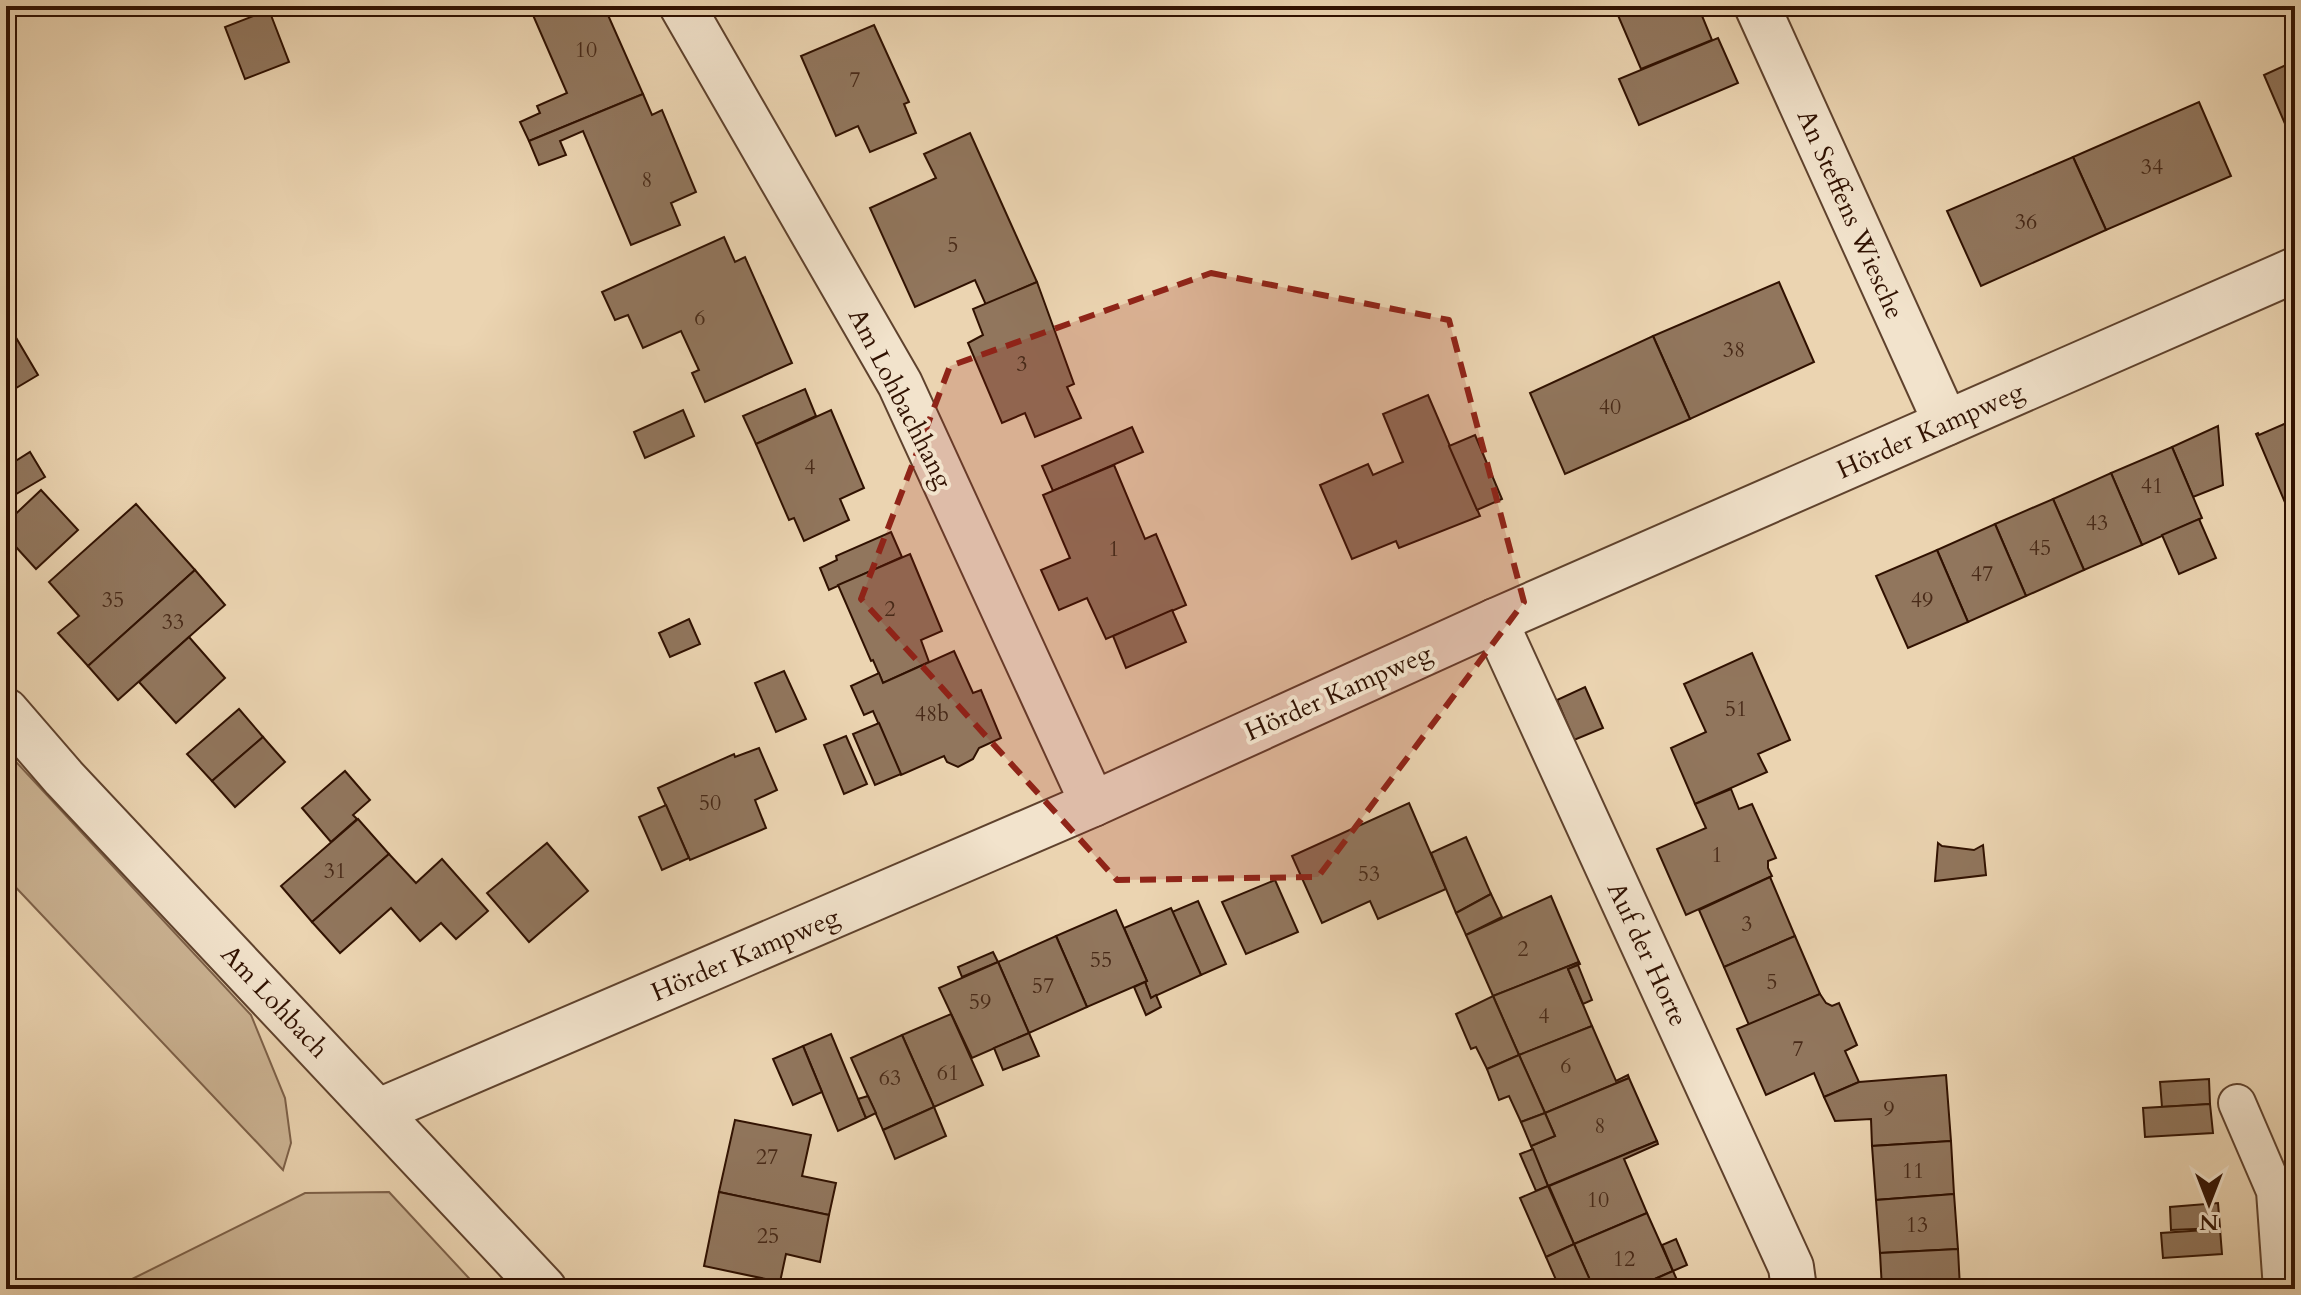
<svg xmlns="http://www.w3.org/2000/svg" width="2301" height="1295" viewBox="0 0 2301 1295" font-family="Cardo,serif">
	<rect width="100%" height="100%" fill="#ebd4b1"/>
	<filter id="stains"><feTurbulence type="fractalNoise" baseFrequency=".0025" numOctaves="4"/><feColorMatrix values="0 0 0 0 .2 0 0 0 0 .09 0 0 0 0 .02 0 0 0 .5 -.17"/></filter>
	<radialGradient id="worn" r=".72"><stop offset=".6" stop-color="#630" stop-opacity="0"/><stop offset="1" stop-color="#630" stop-opacity=".3"/></radialGradient>
	<!-- green -->
	<g fill="#cbb393" stroke="#7e624a" stroke-width="2">
		<polygon points="6,751 251,1015 285,1098 291,1143 283,1170 6,877"/>
		<polygon points="389,1192 479,1289 112,1289 305,1193"/>
	</g>
	<!-- building -->
	<g fill="#91765d" stroke="#301101" stroke-width="2">
		<polygon points="529,6 604,6 643,94 529,141 520,122 540,113 537,106 567,93"/>
		<polygon points="1614,6 1698,6 1712,40 1641,69"/>
		<polygon points="269,10 289,62 245,79 225,27"/>
		<polygon points="874,25 909,102 904,104 916,133 870,152 858,126 836,136 801,56"/>
		<polygon points="1718,38 1738,83 1639,125 1619,79"/>
		<polygon points="2295,61 2295,147 2264,75"/>
		<polygon points="643,94 652,115 662,110 696,192 671,203 680,225 631,245 583,131 560,141 566,155 539,165 529,141"/>
		<polygon points="2199,102 2231,176 2106,230 2073,157"/>
		<polygon points="970,133 1037,282 986,305 975,280 915,307 870,208 936,178 924,154"/>
		<polygon points="2073,157 2106,230 1981,286 1947,211"/>
		<polygon points="724,237 735,262 745,257 792,363 705,402 692,373 699,370 681,331 643,348 628,315 615,320 602,292"/>
		<polygon points="1037,282 1074,384 1067,387 1081,418 1035,437 1025,413 1002,423 968,343 983,335 973,309"/>
		<polygon points="1779,282 1814,362 1690,419 1653,336"/>
		<polygon points="8,324 38,375 6,394 6,326"/>
		<polygon points="1653,336 1690,419 1565,474 1530,393"/>
		<polygon points="805,389 816,416 756,444 743,416"/>
		<polygon points="1428,395 1480,516 1399,548 1396,541 1352,559 1320,485 1368,464 1373,475 1403,462 1383,414"/>
		<polygon points="683,410 694,436 645,458 634,432"/>
		<polygon points="831,410 864,488 840,499 849,520 804,541 794,518 789,520 756,444"/>
		<polygon points="2289,422 2293,434 2295,433 2295,526 2256,434 2258,433 2259,435"/>
		<polygon points="2218,426 2223,485 2193,497 2172,447"/>
		<polygon points="1132,427 1143,452 1053,491 1042,466"/>
		<polygon points="1475,435 1502,499 1477,510 1449,446"/>
		<polygon points="2172,447 2202,518 2142,545 2111,473"/>
		<polygon points="30,452 45,477 6,500 6,467"/>
		<polygon points="1114,465 1145,539 1156,534 1186,605 1106,639 1087,598 1059,610 1041,570 1070,558 1043,495"/>
		<polygon points="2111,473 2142,545 2084,570 2053,499"/>
		<polygon points="41,490 78,530 36,569 6,536 6,523"/>
		<polygon points="2053,499 2084,570 2026,596 1995,524"/>
		<polygon points="136,504 195,570 88,666 58,633 79,616 49,582"/>
		<polygon points="2199,519 2216,558 2179,574 2162,535"/>
		<polygon points="1995,524 2026,596 1968,622 1937,550"/>
		<polygon points="891,532 902,557 829,590 820,568 837,560 836,556"/>
		<polygon points="1937,550 1968,622 1908,648 1876,576"/>
		<polygon points="910,554 942,631 921,640 929,662 883,683 873,660 871,661 838,585"/>
		<polygon points="195,570 225,605 118,700 88,666"/>
		<polygon points="1172,610 1186,642 1126,668 1113,636"/>
		<polygon points="689,619 700,644 670,657 659,633"/>
		<polygon points="189,637 225,678 176,723 139,682"/>
		<polygon points="954,651 973,693 981,690 1001,738 979,748 973,759 958,767 947,762 944,756 901,775 873,711 864,715 851,686 879,673 883,683"/>
		<polygon points="1752,653 1790,740 1758,754 1767,772 1695,804 1671,748 1706,732 1684,684"/>
		<polygon points="784,671 806,719 776,732 755,683"/>
		<polygon points="1585,687 1603,728 1574,740 1557,700"/>
		<polygon points="239,709 263,737 212,781 187,754"/>
		<polygon points="879,723 901,774 875,785 853,734"/>
		<polygon points="846,736 867,784 844,794 824,745"/>
		<polygon points="263,737 285,762 235,807 212,781"/>
		<polygon points="759,748 777,790 755,800 766,828 690,860 658,788 734,754 735,757"/>
		<polygon points="345,771 370,800 353,815 357,819 331,842 302,808"/>
		<polygon points="1731,789 1739,809 1752,804 1776,858 1768,861 1768,868 1772,876 1686,915 1657,849 1706,828 1695,804"/>
		<polygon points="1409,803 1446,889 1378,919 1370,901 1322,923 1292,856"/>
		<polygon points="666,805 689,858 662,870 639,817"/>
		<polygon points="358,819 389,854 312,922 281,886"/>
		<polygon points="1466,837 1491,894 1456,913 1431,853"/>
		<polygon points="547,843 588,891 529,942 487,893"/>
		<polygon points="1938,843 1942,846 1974,850 1983,845 1986,875 1935,881"/>
		<polygon points="389,854 416,883 442,859 488,911 456,939 441,923 420,941 391,908 340,953 312,922"/>
		<polygon points="1770,877 1795,936 1724,967 1699,910"/>
		<polygon points="1275,880 1298,932 1246,954 1222,902"/>
		<polygon points="1491,894 1502,917 1466,935 1456,913"/>
		<polygon points="1551,896 1579,962 1493,996 1466,935"/>
		<polygon points="1198,901 1226,964 1201,975 1172,912"/>
		<polygon points="1171,908 1201,975 1151,998 1145,982 1147,981 1124,928"/>
		<polygon points="1116,910 1147,981 1087,1007 1056,936"/>
		<polygon points="1056,936 1087,1007 1029,1033 998,962"/>
		<polygon points="1795,936 1820,994 1749,1025 1724,967"/>
		<polygon points="993,952 998,962 962,977 958,967"/>
		<polygon points="998,962 1029,1033 972,1058 939,988"/>
		<polygon points="1579,962 1580,964 1568,969 1592,1026 1519,1055 1493,996"/>
		<polygon points="1578,965 1592,1000 1583,1004 1568,969"/>
		<polygon points="1145,982 1151,998 1156,995 1161,1007 1146,1015 1134,987"/>
		<polygon points="1820,994 1826,1003 1832,1006 1839,1003 1857,1045 1845,1051 1859,1082 1824,1097 1814,1073 1766,1095 1737,1029"/>
		<polygon points="1493,996 1519,1055 1487,1069 1476,1047 1471,1049 1456,1014"/>
		<polygon points="951,1014 983,1085 934,1107 902,1035"/>
		<polygon points="1592,1026 1616,1081 1628,1075 1629,1078 1545,1113 1519,1055"/>
		<polygon points="1029,1033 1039,1056 1003,1070 994,1048"/>
		<polygon points="831,1034 866,1118 838,1131 803,1046"/>
		<polygon points="902,1035 934,1107 883,1130 851,1058"/>
		<polygon points="803,1046 822,1092 793,1105 773,1059"/>
		<polygon points="1519,1055 1545,1113 1521,1122 1509,1096 1499,1100 1487,1069"/>
		<polygon points="1946,1075 1951,1141 1872,1146 1871,1119 1835,1121 1824,1097 1859,1082"/>
		<polygon points="1629,1078 1657,1141 1548,1186 1531,1146 1555,1136 1545,1113"/>
		<polygon points="2209,1079 2210,1104 2162,1107 2160,1082"/>
		<polygon points="868,1096 876,1113 866,1118 858,1099"/>
		<polygon points="2210,1104 2213,1133 2145,1137 2143,1108"/>
		<polygon points="934,1107 946,1136 895,1159 883,1130"/>
		<polygon points="1545,1113 1555,1136 1531,1146 1521,1122"/>
		<polygon points="735,1120 811,1135 802,1176 836,1183 829,1215 719,1192"/>
		<polygon points="1657,1141 1658,1144 1624,1159 1647,1213 1574,1244 1549,1186"/>
		<polygon points="1951,1141 1954,1194 1876,1200 1872,1146"/>
		<polygon points="1533,1149 1548,1186 1536,1191 1520,1154"/>
		<polygon points="1548,1186 1574,1244 1546,1257 1520,1198"/>
		<polygon points="719,1192 829,1215 820,1262 786,1254 780,1282 704,1266"/>
		<polygon points="1954,1194 1958,1249 1880,1253 1876,1200"/>
		<polygon points="2218,1203 2220,1228 2171,1230 2170,1207"/>
		<polygon points="1647,1213 1673,1271 1632,1289 1594,1289 1574,1244"/>
		<polygon points="2220,1229 2222,1254 2163,1258 2161,1233"/>
		<polygon points="1676,1239 1687,1265 1673,1271 1662,1245"/>
		<polygon points="1574,1244 1594,1289 1560,1289 1546,1257"/>
		<polygon points="1958,1249 1960,1289 1882,1289 1880,1253"/>
		<polygon points="1673,1271 1681,1289 1632,1289"/>
	</g>
	<g fill="none" stroke-linecap="round" stroke-linejoin="round">
		<defs>
			<polyline id="lane" points="2237,1103 2275,1191 2282,1289"/>
			<g id="street">
				<polyline points="682,6 900,384 1093,804"/>
				<polyline points="1757,6 1946,423"/>
				<polyline points="1495,621 1791,1267 1794,1289"/>
				<polyline points="6,711 64,778 544,1289"/>
				<polyline points="379,1111 1093,804 1495,621 2295,270"/>
			</g>
		</defs>
		<!-- lane casing -->
		<use href="#lane" stroke="#5f422d" stroke-width="40"/>
		<!-- street casing -->
		<use href="#street" stroke="#5f422d" stroke-width="48"/>
		<!-- lane -->
		<use href="#lane" stroke="#f2e3cc" stroke-width="36"/>
		<!-- street -->
		<use href="#street" stroke="#f2e3cc" stroke-width="44"/>
	</g>
	<!-- marked area -->
	<path fill="#8f2418" fill-opacity="0.2" stroke="#8f2418" stroke-width="6" stroke-dasharray="16 10" stroke-linejoin="round" d="M1211 273 1449 320 1524 602 1318 877 1117 880 861 599 950 366Z"/>
	<g text-anchor="middle" stroke-width="8" stroke-linejoin="round" paint-order="stroke">
		<!-- number labels -->
		<g font-size="22" fill="#482a18">
			<text x="586" y="57">10</text>
			<text x="855" y="87">7</text>
			<text x="2152" y="174">34</text>
			<text x="647" y="187">8</text>
			<text x="2026" y="229">36</text>
			<text x="953" y="252">5</text>
			<text x="700" y="325">6</text>
			<text x="1734" y="357">38</text>
			<text x="1022" y="371">3</text>
			<text x="1610" y="414">40</text>
			<text x="810" y="474">4</text>
			<text x="2152" y="493">41</text>
			<text x="2097" y="530">43</text>
			<text x="2040" y="555">45</text>
			<text x="1114" y="556">1</text>
			<text x="1982" y="581">47</text>
			<text x="113" y="607">35</text>
			<text x="1922" y="607">49</text>
			<text x="890" y="616">2</text>
			<text x="173" y="629">33</text>
			<text x="1736" y="716">51</text>
			<text x="932" y="721">48b</text>
			<text x="710" y="810">50</text>
			<text x="1717" y="862">1</text>
			<text x="335" y="878">31</text>
			<text x="1369" y="881">53</text>
			<text x="1747" y="931">3</text>
			<text x="1523" y="956">2</text>
			<text x="1101" y="967">55</text>
			<text x="1772" y="989">5</text>
			<text x="1043" y="993">57</text>
			<text x="980" y="1009">59</text>
			<text x="1544" y="1023">4</text>
			<text x="1798" y="1056">7</text>
			<text x="1566" y="1073">6</text>
			<text x="948" y="1080">61</text>
			<text x="890" y="1085">63</text>
			<text x="1889" y="1116">9</text>
			<text x="1600" y="1133">8</text>
			<text x="767" y="1164">27</text>
			<text x="1913" y="1178">11</text>
			<text x="1598" y="1207">10</text>
			<text x="1917" y="1232">13</text>
			<text x="768" y="1243">25</text>
			<text x="1624" y="1266">12</text>
		</g>
		<!-- street labels -->
		<g font-size="26" fill="#301101" stroke="#f2e3cc">
			<text transform="translate(1851 214) rotate(66)" y="9">An Steffens Wiesche</text>
			<text transform="translate(901 398) rotate(63)" y="9">Am Lohbachhang</text>
			<text transform="translate(1930 430) rotate(-24)" y="9">Hörder Kampweg</text>
			<text transform="translate(1338 692) rotate(-24)" y="9">Hörder Kampweg</text>
			<text transform="translate(745 954) rotate(-23)" y="9">Hörder Kampweg</text>
			<text transform="translate(1648 954) rotate(65)" y="9">Auf der Horte</text>
			<text transform="translate(275 1001) rotate(47)" y="9">Am Lohbach</text>
		</g>
	</g>
	<!-- margin -->
	<rect width="2301" height="1295" fill="none" stroke="#ebd4b1" stroke-width="32"/>
	<rect x="8" y="8" width="2285" height="1279" fill="none" stroke="#301101" stroke-width="4"/>
	<rect x="16" y="16" width="2269" height="1263" fill="none" stroke="#301101" stroke-width="2"/>
	<!-- north arrow -->
	<g transform="translate(2209 1203) rotate(180)" stroke="#f2e3cc" stroke-width="6" paint-order="stroke">
	<path d="M0-6L14 30L0 20L-14 30Z" fill="#301101"/>
	<text y="-12" font-size="22" font-weight="bold" text-anchor="middle" fill="#301101">N</text>
	</g>
	<rect width="100%" height="100%" filter="url(#stains)"/>
	<rect width="100%" height="100%" fill="url(#worn)"/>
</svg>
